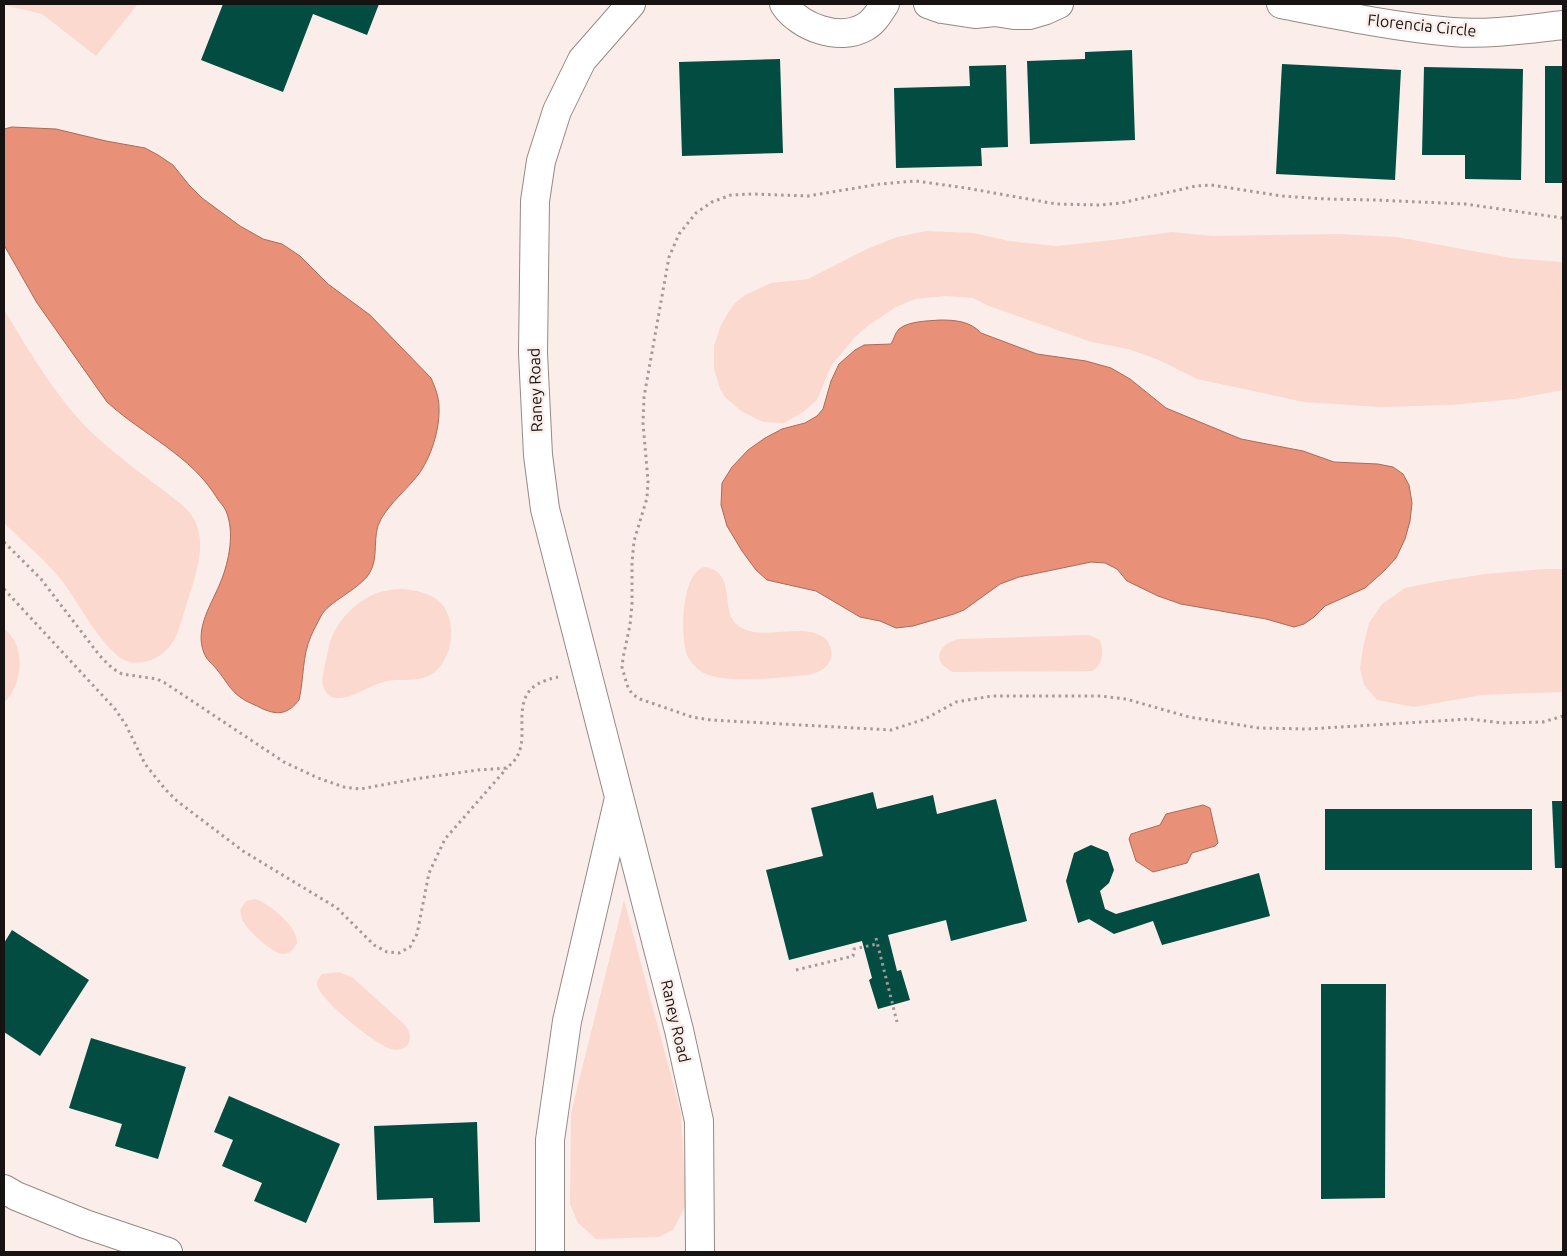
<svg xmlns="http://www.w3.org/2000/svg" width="1567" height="1256" viewBox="0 0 1567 1256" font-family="Ubuntu,sans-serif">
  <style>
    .green { fill: #fbd9cf }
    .water { fill: #e89178; stroke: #a96b59 }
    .building { fill: #024c42 }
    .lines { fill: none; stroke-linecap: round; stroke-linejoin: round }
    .minor-casing { stroke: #958986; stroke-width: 30 }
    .tertiary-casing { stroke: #958986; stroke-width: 30 }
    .path { stroke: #a49a97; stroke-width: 3; stroke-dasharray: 2.5 4; stroke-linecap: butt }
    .minor { stroke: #fff; stroke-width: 28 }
    .tertiary { stroke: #fff; stroke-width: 28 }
    .labels { text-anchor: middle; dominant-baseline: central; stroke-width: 5; stroke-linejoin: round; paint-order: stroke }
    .street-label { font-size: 16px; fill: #171312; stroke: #fbeeea }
  </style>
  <rect width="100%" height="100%" fill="#fbeeea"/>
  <path class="green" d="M4 4H138L96 56 42 14 4 5Z
    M926 231 974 233 1009 241 1056 246 1113 240 1172 232 1213 236 1339 234 1397 237 1511 258 1563 262V390L1515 399 1451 405 1380 407 1304 402 1197 379 1159 360 1128 349 1091 342 989 306 973 298 946 296 915 299 896 307 869 325 855 337 831 366 817 400 803 412 784 423 763 422 741 411 725 397 720 389 714 368V346L721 325 728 313 735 303 745 295 771 283 808 279 867 249 897 237Z
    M4 310C32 355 60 405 100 440 120 458 142 474 163 490 174 499 188 507 195 521 208 548 193 582 185 609 178 632 175 650 151 660 145 662 136 664 129 662 106 656 78 602 63 582 45 559 24 543 4 523Z
    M705 567C740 573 716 615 742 628 766 641 804 621 826 639 828 641 830 646 831 649 834 664 822 672 809 675 782 677 725 685 702 672 696 668 690 662 687 655 680 637 681 571 705 567Z
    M1544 569H1563V692L1482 695 1414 707 1377 700 1364 685 1360 669 1363 647 1369 623 1382 604 1405 588 1434 582 1485 574Z
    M402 589C415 590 432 593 441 603 457 621 453 654 437 670 423 684 404 678 387 681 371 683 332 715 323 686 321 679 324 671 325 664 327 657 328 649 330 642 337 620 358 599 380 592 387 590 395 589 402 589Z
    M4 628C9 633 15 640 17 647 23 666 18 689 4 703Z
    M1089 635 1099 639C1105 649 1103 665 1092 671L953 672C931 662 937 645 958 639Z
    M255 899C269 903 298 927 297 943 294 949 289 955 282 954 271 952 248 931 243 921 241 917 241 914 240 910L246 901Z
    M624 900 681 1113 686 1205 673 1230 659 1237 596 1239 578 1223 570 1204 571 1113Z
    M339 972 352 977 404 1024C410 1031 413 1039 406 1047 401 1049 397 1051 391 1049 376 1045 318 999 317 984 317 979 320 977 322 974Z"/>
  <path class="water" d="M12 127 56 129 106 141 145 148 158 155 173 165 189 185 202 198 240 226 263 239 282 244 300 256 328 284 370 315 431 378C435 387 439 397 439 407 440 429 431 458 418 475 406 490 391 502 381 519 371 536 380 557 369 574 358 590 328 602 321 616 318 622 313 631 311 636 302 656 304 679 299 700 289 713 279 716 263 709 256 705 246 702 240 697 230 690 225 679 218 671 213 664 207 661 204 653 194 628 212 604 221 581 229 561 235 532 226 511 224 506 220 503 217 498 191 455 143 435 107 402L37 303 4 245V129Z
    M940 320C955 320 970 321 981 333L1037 354 1086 361 1111 368 1130 379 1166 408 1241 439 1303 451 1334 462 1378 464 1393 467 1403 474 1409 485 1412 503 1410 521 1405 539 1396 558 1384 571 1365 588 1325 606 1314 617 1304 624 1294 627 1266 619 1181 604 1158 596 1127 581 1117 569 1105 563 1091 562 1019 577 1000 584 964 610 954 614 913 626 896 628 880 621 860 617 816 591 767 580 756 570 742 551 727 526 721 505 722 483 732 467 748 450 765 438 782 429 805 423 817 416 823 409 831 381 839 364 855 350 864 345 891 344C894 339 895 333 899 329 909 321 927 321 940 320Z
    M1203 805 1210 808 1218 843 1215 846 1192 853 1187 863 1153 872 1136 861 1129 839 1131 834 1160 825 1166 814Z"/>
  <path class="building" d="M223 4H379L367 35 313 14 283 92 201 60Z
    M1132 50 1135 140 1030 144 1027 61 1085 59V52Z
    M780 59 783 153 682 156 679 62Z
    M1282 64 1401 70 1395 180 1276 174Z
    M1006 65 1008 147 981 148 982 166 896 168 894 88 970 86 969 66Z
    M1545 66H1563V183H1545Z
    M1424 67 1523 69 1521 180 1465 179V155H1422Z
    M873 792 877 809 933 795 937 814 996 799 1027 921 951 941 946 920 888 935 897 971 901 970 910 1000 878 1009 869 980 872 978 862 941 789 960 766 870 823 856 811 808Z
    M1552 801H1563V868H1555Z
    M1325 809H1532V870H1325Z
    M1091 845 1108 852 1114 870 1109 883 1100 891 1105 909 1116 914 1259 873 1270 916 1162 945 1153 921 1114 934 1089 919 1078 923 1066 881 1074 853Z
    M12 930 89 980 40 1056 4 1032V943Z
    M1321 984H1386L1385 1198 1321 1199Z
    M91 1038 186 1067 158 1159 115 1146 122 1124 69 1108Z
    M229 1096 340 1144 306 1223 254 1201 262 1183 222 1166 233 1140 214 1132Z
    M477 1122 480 1222 434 1223 433 1198 377 1200 374 1126Z"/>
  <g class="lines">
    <g class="minor-casing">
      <path id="minor" d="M631 4 582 60 557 111 541 161 535 201 533 353 538 455 545 509 679 1030 699 1121 700 1252
        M784 4C799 27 839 42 865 27 874 22 879 13 885 4
        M928 4 942 9 975 14 995 12 1014 15H1029L1046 10 1059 4
        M1281 4C1337 15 1395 27 1452 32 1489 35 1527 29 1563 25
        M550 1252V1140L567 1021 619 798"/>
    </g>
    <g class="tertiary-casing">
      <path id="tertiary" d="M4 1189 16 1196 85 1224 168 1252"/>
    </g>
    <path class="path" d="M1563 218 1465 204 1375 200 1326 199 1282 196 1211 185 1196 186 1121 203 1099 205 1056 204 966 188 916 181 880 184 808 196 752 194 731 195 712 202 696 213 679 234 669 257 644 397 643 423 648 481 647 498 634 541 632 563V604L630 625 623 658 622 667 627 685 632 694 640 699 692 717 711 720 891 730 925 719 956 702 992 696H1101L1126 699 1189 717 1259 728 1308 729 1470 719 1502 723 1543 722 1563 716
      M4 542 41 579 100 656 112 668 122 674 157 679 165 683 284 762 318 778 344 787 360 789 415 779 478 770 507 768C512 763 517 759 519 752 522 746 522 736 522 729 521 698 525 684 558 677
      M4 589 115 709 126 725 145 764 165 789 177 801 243 851 337 908 374 945 387 952 399 953 410 947 417 934 429 873 445 839 507 768
      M876 938 897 1022
      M796 970 853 956 854 949 877 944"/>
    <use href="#minor" class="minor"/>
    <use href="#tertiary" class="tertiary"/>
  </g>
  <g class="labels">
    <g class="street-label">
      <text transform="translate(1422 25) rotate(6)">Florencia Circle</text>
      <text transform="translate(535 390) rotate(-92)">Raney Road</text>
      <text transform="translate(676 1021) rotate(77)">Raney Road</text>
    </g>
  </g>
  <rect width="1567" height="1256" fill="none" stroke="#171312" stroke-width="10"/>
</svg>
